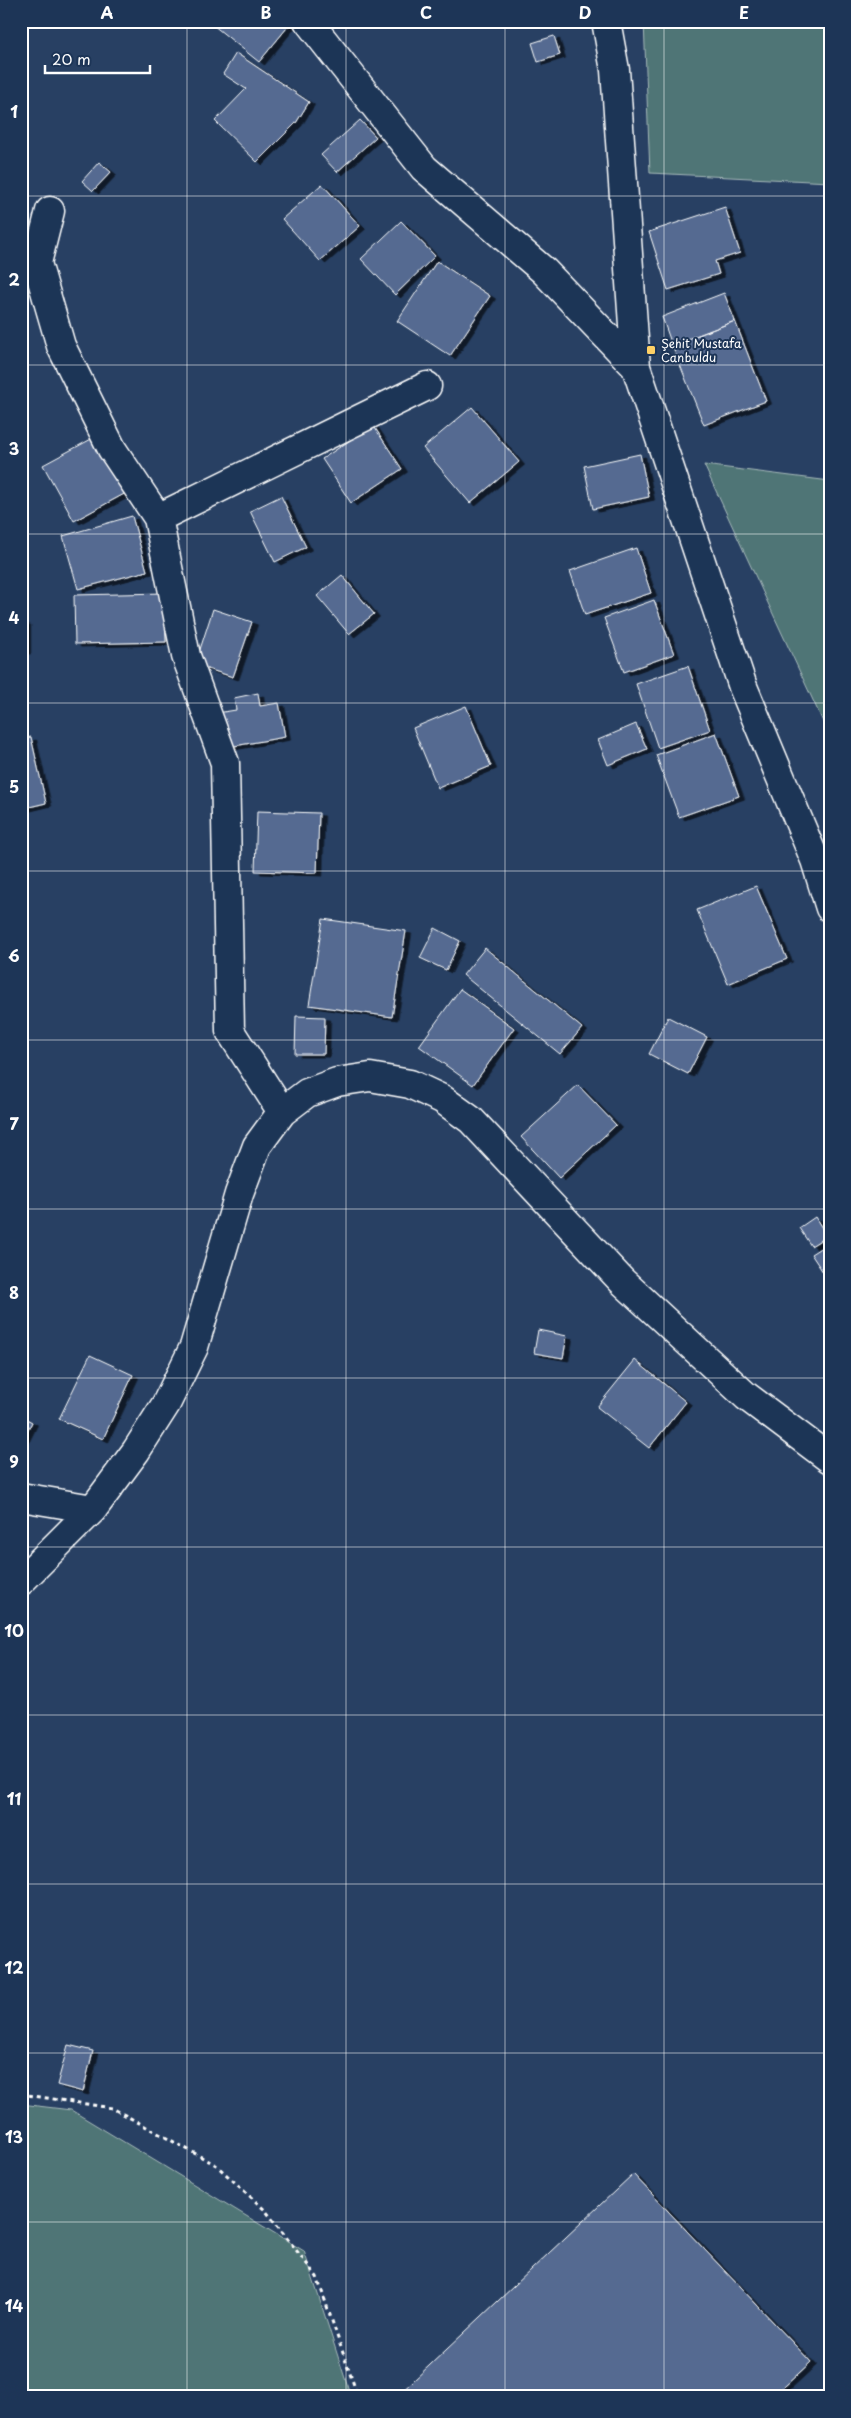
<svg xmlns="http://www.w3.org/2000/svg" width="851" height="2418" viewBox="0 0 851 2418" font-family="'Playpen Sans',sans-serif">
  <style>
    .green { fill: #4f7476; stroke: #a7baba }
    .building { fill: #546b91; stroke: #fff; filter: url(#shadow) }
    .lines { fill: none; stroke-linecap: round; stroke-linejoin: round }
    .minor-casing { stroke: #fff; stroke-width: 31 }
    .path { stroke: #fff; stroke-width: 3; stroke-dasharray: 4 4; stroke-linecap: butt }
    .minor { stroke: #1d3557; stroke-width: 28 }
    .grid { fill: none; stroke: #fff; stroke-width: 1; stroke-opacity: 0.55 }
    .poi-dot { fill: #ffd166; stroke: #1d3557; stroke-width: 2 }
    .labels { text-anchor: middle; dominant-baseline: central; stroke-width: 4; stroke-linejoin: round; paint-order: stroke }
    .poi-label { font-size: 12px; fill: #fff; stroke: #1d3557; text-anchor: start }
    .neatline { fill: none; stroke: #fff; stroke-width: 2 }
    .grid-label { font-size: 16px; text-anchor: middle; font-weight: bold; fill: #fff }
  </style>
  <defs>
    <filter id="shadow"><feDropShadow dx="5.5" dy="3" stdDeviation="0" flood-color="#0009"/></filter>
  </defs>
  <rect width="100%" height="100%" fill="#284063"/>
  <filter id="ink" filterUnits="userSpaceOnUse"><feTurbulence type="fractalNoise" baseFrequency=".02" numOctaves="2"/><feDisplacementMap in="SourceGraphic" scale="10" xChannelSelector="R" yChannelSelector="G"/><feConvolveMatrix kernelMatrix="1 2 1 2 8 2 1 2 1" color-interpolation-filters="sRGB"/></filter>
  <g filter="url(#ink)">
    <path class="green" d="M644 21H830V182L650 173Z
      M704 465 830 481V737Z
      M21 2104 71 2110 304 2251 351 2397H21Z"/>
    <path class="building" d="M208 21H288L291 23 259 62Z
      M554 36 560 55 538 62 532 43Z
      M236 53 309 102 296 123 257 162 215 121 246 89 223 74Z
      M360 120 376 137 337 172 321 155Z
      M99 162 111 172 93 191 82 181Z
      M322 184 360 226 320 261 282 219Z
      M725 207 740 253 715 261 719 274 668 290 649 232Z
      M401 221 435 256 395 295 361 259Z
      M437 261 490 296 450 356 397 321Z
      M724 293 735 321 672 345 662 317Z
      M735 321 766 401 704 425 672 345Z
      M472 407 519 462 470 503 423 448Z
      M373 425 402 469 351 503 322 459Z
      M95 437 126 493 74 521 43 465Z
      M640 454 649 497 593 509 584 466Z
      M281 496 306 547 275 562 250 511Z
      M132 516 147 571 78 589 63 536Z
      M636 548 651 593 585 615 570 571Z
      M342 575 374 614 349 634 317 596Z
      M165 593 166 642 75 644 74 595Z
      M654 600 674 654 624 672 604 618Z
      M213 609 252 622 233 677 195 665Z
      M21 622H25V651H21Z
      M688 666 710 730 658 748 636 684Z
      M258 693 260 706 279 703 285 737 223 748 217 713 236 710 234 698Z
      M466 706 491 766 438 788 413 728Z
      M636 724 647 749 608 765 598 740Z
      M716 733 739 796 679 817 656 755Z
      M31 737 46 803 21 809V739Z
      M257 811 319 813 317 873 255 871Z
      M756 886 787 959 728 984 697 910Z
      M323 919 406 931 392 1017 309 1005Z
      M435 928 460 941 446 970 420 958Z
      M485 948 582 1028 560 1054 463 975Z
      M460 989 514 1028 473 1085 419 1046Z
      M296 1016 325 1017 324 1054H295Z
      M668 1017 707 1037 688 1074 649 1054Z
      M578 1085 616 1125 559 1178 521 1137Z
      M815 1217 827 1236 811 1246 799 1228Z
      M830 1242V1271L825 1275 811 1254Z
      M538 1330 567 1336 563 1358 534 1353Z
      M90 1355 133 1375 103 1439 59 1419Z
      M635 1360 686 1402 649 1448 597 1407Z
      M21 1416 32 1422 21 1444Z
      M68 2045 93 2051 83 2092 57 2085Z
      M633 2174 811 2362 773 2397H396Z"/>
    <g class="lines">
      <g class="minor-casing">
        <path id="minor" d="M308 21 424 168 544 271 636 367
          M606 21 615 70 636 367 743 687 815 860 830 908
          M50 211 37 263 61 346 112 449 158 518 186 656 225 763 230 1031 282 1112
          M158 518 427 386
          M21 1497 93 1509
          M21 1581 93 1509 136 1451 166 1404 194 1347 239 1194 257 1146 282 1112 307 1093 337 1082 370 1077 410 1084 442 1099 471 1120 622 1281 746 1396 830 1459"/>
      </g>
      <path class="path" d="M21 2094 112 2108 216 2165 266 2211 317 2277 358 2397"/>
      <use href="#minor" class="minor"/>
    </g>
  </g>
  <path class="grid" d="M187 21V2397M346 21V2397M505 21V2397M664 21V2397M21 196H830M21 365H830M21 534H830M21 703H830M21 871H830M21 1040H830M21 1209H830M21 1378H830M21 1547H830M21 1715H830M21 1884H830M21 2053H830M21 2222H830"/>
  <rect class="poi-dot" x="646" y="345" width="10" height="10" rx="2.5"/>
  <g class="labels">
    <g class="poi-label">
      <text x="661" y="343">Şehit Mustafa<tspan x="661" dy="14">Canbuldu</tspan></text>
    </g>
  </g>
  <rect width="851" height="2418" fill="none" stroke="#1d3557" stroke-width="55"/>
  <path d="M45 65v8h105v-8" fill="none" stroke="#ffffff" stroke-width="2.5"/>
  <text x="52" y="65" font-size="15" fill="#ffffff" stroke="#1d3557" stroke-width="4" paint-order="stroke">20 m</text>
  <rect x="28" y="28" width="796" height="2362" class="neatline"/>
  <g class="grid-label">
    <text x="107" y="19">A</text>
    <text x="266" y="19">B</text>
    <text x="426" y="19">C</text>
    <text x="585" y="19">D</text>
    <text x="744" y="19">E</text>
    <text x="14" y="118">1</text>
    <text x="14" y="286">2</text>
    <text x="14" y="455">3</text>
    <text x="14" y="624">4</text>
    <text x="14" y="793">5</text>
    <text x="14" y="962">6</text>
    <text x="14" y="1130">7</text>
    <text x="14" y="1299">8</text>
    <text x="14" y="1468">9</text>
    <text x="14" y="1637">10</text>
    <text x="14" y="1805">11</text>
    <text x="14" y="1974">12</text>
    <text x="14" y="2143">13</text>
    <text x="14" y="2312">14</text>
  </g>
</svg>
